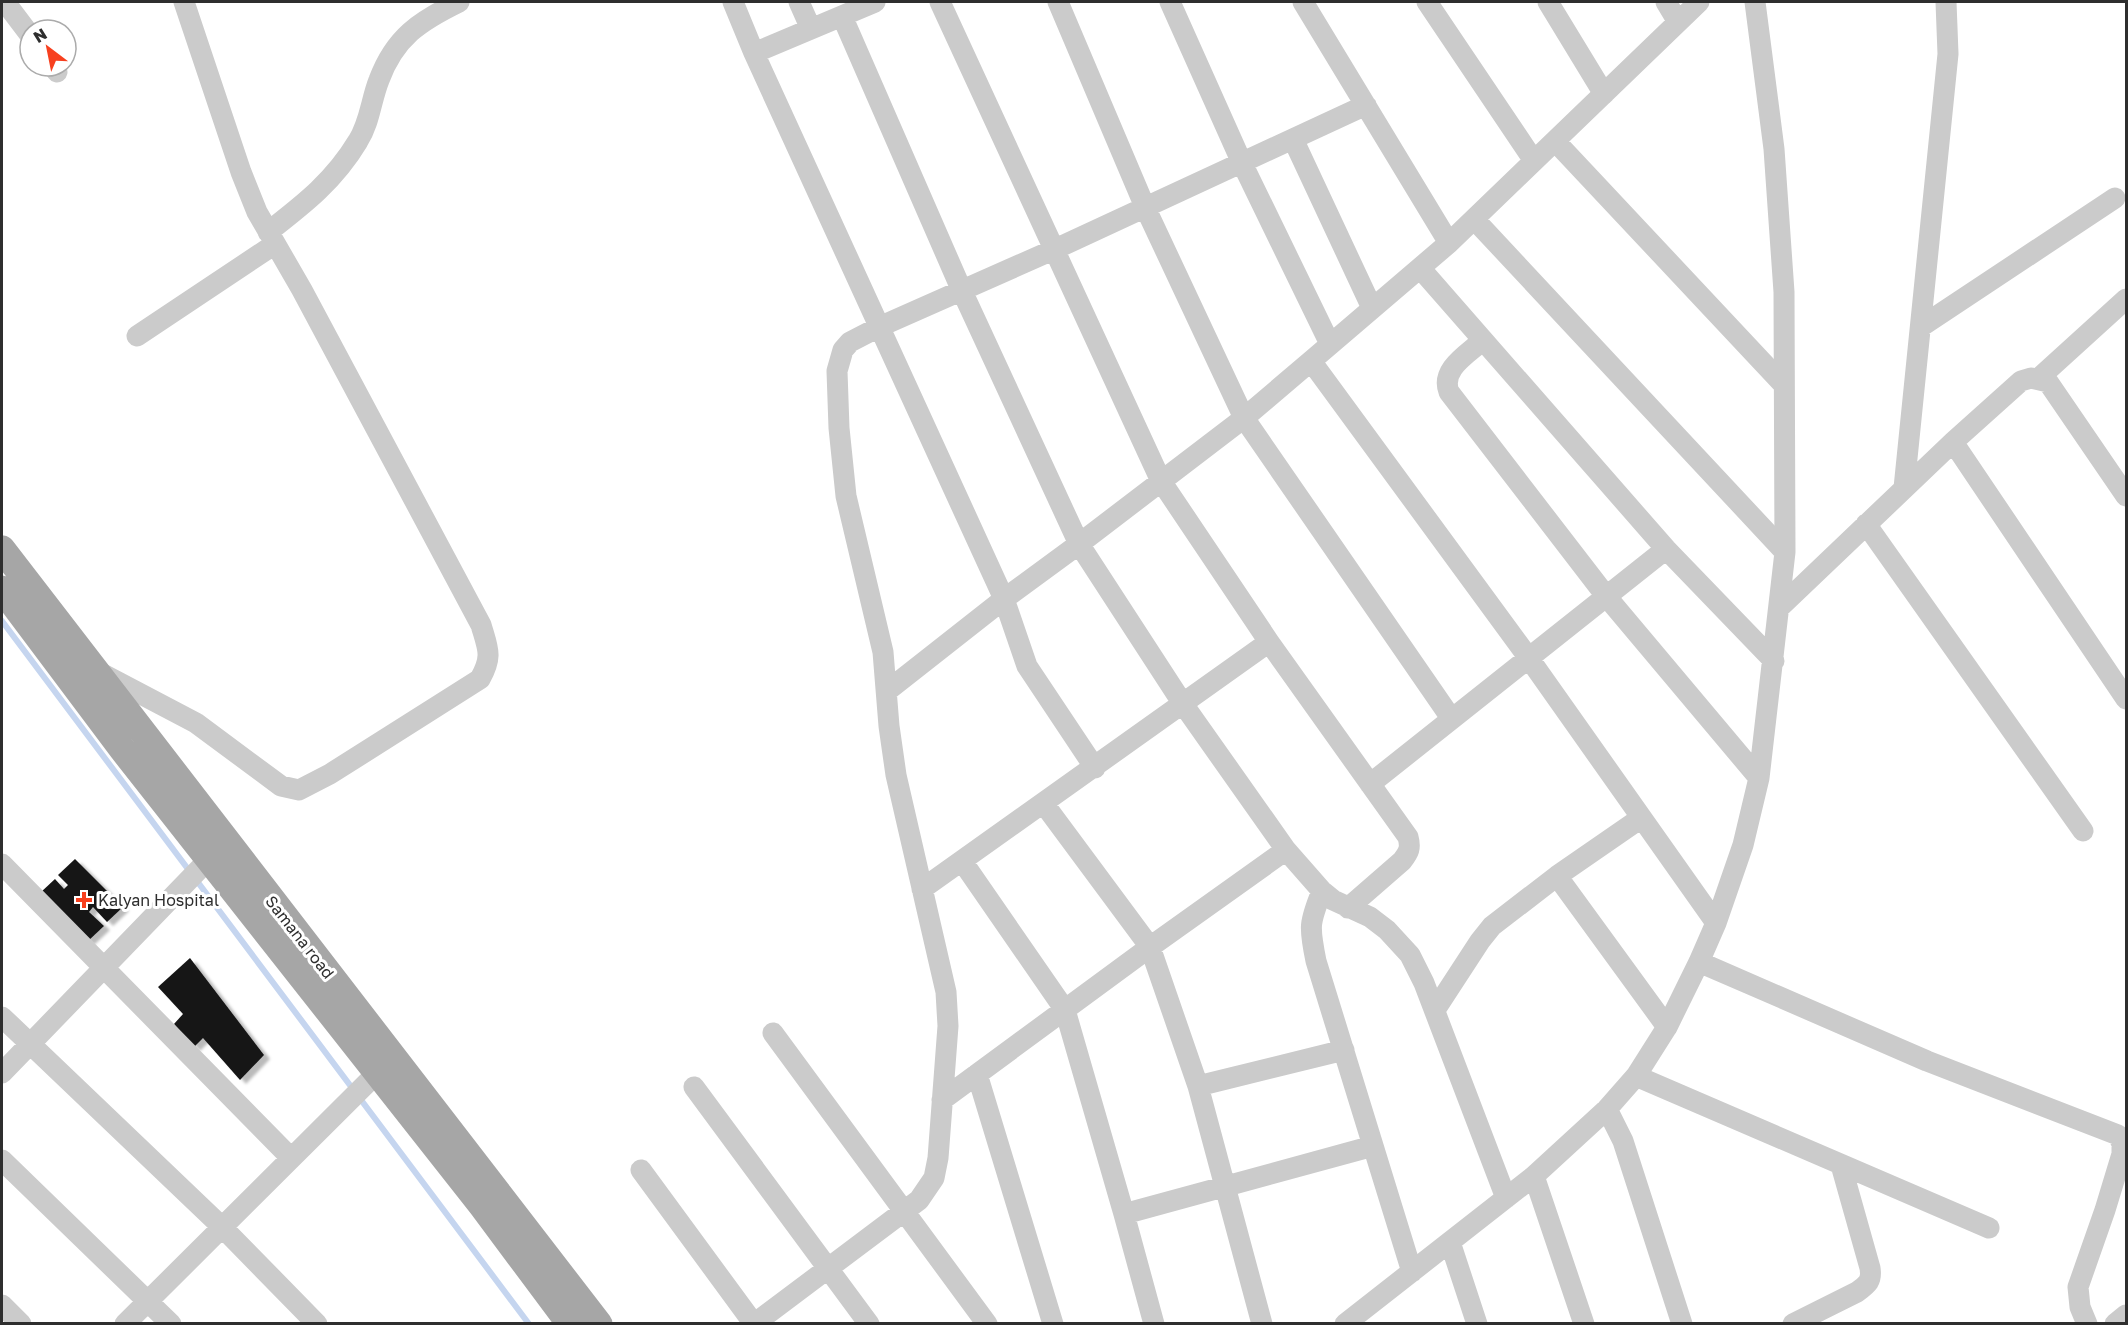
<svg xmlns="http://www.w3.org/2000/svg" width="2128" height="1325" viewBox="0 0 2128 1325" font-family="'Golos Text',sans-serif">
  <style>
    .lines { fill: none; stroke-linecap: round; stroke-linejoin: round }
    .stream { stroke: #c5d5ef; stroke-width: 6 }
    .building { fill: #151515; filter: url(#shadow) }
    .minor { stroke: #cbcbcb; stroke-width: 21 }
    .major { stroke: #a6a6a6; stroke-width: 27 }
    .poi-dot { fill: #f7401f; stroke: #fff; stroke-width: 2 }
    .labels { text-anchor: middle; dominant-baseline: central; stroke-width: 6; stroke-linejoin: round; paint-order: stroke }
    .poi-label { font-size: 16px; fill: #2e2e2e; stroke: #fff; text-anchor: start }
    .street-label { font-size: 16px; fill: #2e2e2e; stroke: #fff }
  </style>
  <defs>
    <filter id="shadow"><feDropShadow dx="6" dy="4" stdDeviation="1.5" flood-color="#0004"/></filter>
  </defs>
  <rect width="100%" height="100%" fill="#fff"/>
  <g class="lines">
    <path class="stream" d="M2 621 529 1324"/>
  </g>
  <path class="building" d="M75 859 123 907 107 922 93 907 89 912 104 926 88 941 40 893 55 879 64 889 68 885 58 875Z
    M190 958 264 1055 240 1080 203 1038 194 1047 174 1024 183 1014 158 987Z"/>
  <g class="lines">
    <path class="minor" d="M5 2 30 35
      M733 2 754 53 1004 599 1027 666 1095 768
      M799 2 811 29
      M940 2 1161 481 1269 642 1408 837C1411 848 1409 852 1402 861L1348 908
      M1058 2 1145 207 1244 418 1451 718
      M1170 2 1242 163 1330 344
      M1303 2 1449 243
      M1427 2 1534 161
      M1548 2 1604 94
      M1666 2 1678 22
      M842 16 962 291 1079 544 1183 704 1286 850 1322 891 1333 900 1370 917 1387 930 1410 955 1424 983 1506 1198
      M754 53 875 2
      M53 66 57 72
      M1293 139 1372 308
      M1555 141 1784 385
      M1474 219 1785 552
      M268 232C304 204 334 181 358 141 370 122 371 100 379 80 395 37 420 21 459 2
      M1420 268 1666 549 1774 661
      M1922 326 2115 198
      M137 336 275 244
      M1483 340C1468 354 1440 369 1449 392L1606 596 1759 778
      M1311 361 1528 657 1716 923
      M2039 378 2126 299
      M1953 442 2126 699
      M1904 488 1948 54 1946 2
      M1866 524 2083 831
      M1779 608 1953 442 2021 381 2031 378 2048 382 2126 496
      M99 672 196 723 281 786 299 790 330 774 480 679C493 656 488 649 481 625L302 290 257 212 241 172 184 2
      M887 691 1004 599 1079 544 1244 418 1311 361 1449 243 1699 2
      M1370 784 1666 549
      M1044 804 1150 947 1198 1086 1262 1324
      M962 861 1065 1010 1124 1214 1154 1324
      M2 864 291 1158
      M1557 876 1667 1027
      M922 889 1269 642
      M1322 891C1309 923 1309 927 1316 961L1412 1272
      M1699 962 1927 1061 2118 1135 2122 1144V1154L2105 1210 2078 1287 2080 1307 2087 1324
      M1435 1010 1480 941 1492 926 1557 876 1641 818
      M2 1017 222 1227 317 1324
      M773 1033 987 1324
      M2 1073 209 859 220 851
      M977 1074 1053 1324
      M1636 1076 1989 1228
      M1198 1086 1344 1050
      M694 1087 869 1324
      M942 1100 1150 947 1286 850
      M1607 1109 1623 1141 1682 1324
      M2 1160 171 1324
      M641 1170 754 1324
      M1534 1176 1584 1324
      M1124 1214 1373 1146
      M1450 1242 1477 1324
      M2 1305 21 1324
      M125 1324 376 1074
      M754 1324 919 1200 934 1178 938 1158 948 1026 946 992 896 775 889 726 883 652 846 496 839 428 837 371 843 350 850 342 879 327 1053 250 1366 105
      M1345 1324 1534 1176 1607 1109 1636 1076 1667 1027 1699 962 1716 923 1743 845 1759 778 1785 552 1784 292 1774 149 1755 2
      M1793 1324 1857 1292C1868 1284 1872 1281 1870 1268L1841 1165
      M2115 1324 2126 1315"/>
    <path class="major" d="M2 549 599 1324
      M2 589 122 749 482 1206 570 1324"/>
  </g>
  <path class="poi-dot" d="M81 891h6v6h6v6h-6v6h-6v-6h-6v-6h6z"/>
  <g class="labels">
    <g class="poi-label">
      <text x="98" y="900">Kalyan Hospital</text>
    </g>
    <g class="street-label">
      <text transform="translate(300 937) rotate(52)">Samana road</text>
    </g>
  </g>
  <rect width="2128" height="1325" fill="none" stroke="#2e2e2e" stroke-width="6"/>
  <g transform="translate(48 48) rotate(328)"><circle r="28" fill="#ffffff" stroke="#ababab" stroke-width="1.5"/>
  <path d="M0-4.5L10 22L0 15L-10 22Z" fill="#f7401f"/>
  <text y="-9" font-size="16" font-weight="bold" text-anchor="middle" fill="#2e2e2e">N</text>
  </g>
</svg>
